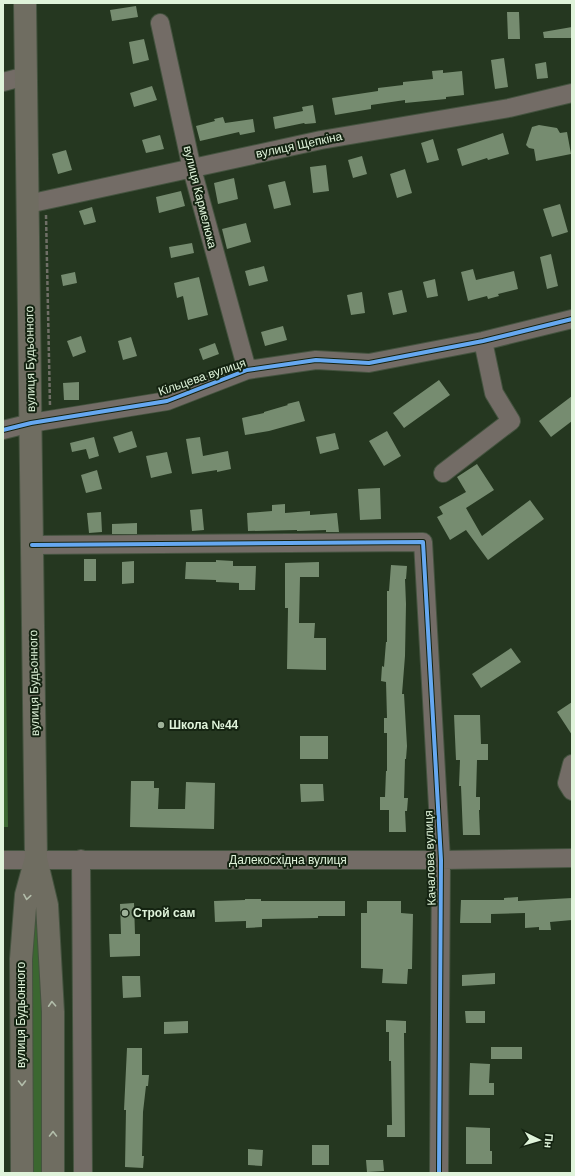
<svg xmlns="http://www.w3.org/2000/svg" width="575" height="1176" viewBox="0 0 575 1176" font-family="Arial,sans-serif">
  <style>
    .green { fill: #3b6730 }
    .building { fill: #768c70 }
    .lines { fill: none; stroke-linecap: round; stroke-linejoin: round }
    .minor-casing { stroke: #44533f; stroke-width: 20 }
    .major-casing { stroke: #44533f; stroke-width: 24 }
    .path { stroke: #6f6f66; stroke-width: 2.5; stroke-dasharray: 4 2; stroke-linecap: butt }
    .minor { stroke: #736c66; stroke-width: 18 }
    .major { stroke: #6f6d61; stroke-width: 22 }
    .cycleway-casing { stroke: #142311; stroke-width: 6 }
    .cycleway { stroke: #66a8f1; stroke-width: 4 }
    .oneway { stroke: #b2bdaa }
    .poi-dot { fill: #9eb199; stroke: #142311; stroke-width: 1.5 }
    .labels { text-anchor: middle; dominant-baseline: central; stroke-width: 4; stroke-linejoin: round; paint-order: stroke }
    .street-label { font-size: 12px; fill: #dff3da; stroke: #142311 }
    .poi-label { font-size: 12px; font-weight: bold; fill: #dff3da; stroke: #142311; text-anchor: start }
  </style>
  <rect width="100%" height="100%" fill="#253720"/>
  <path class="green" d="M3 457 8 827H3Z
    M33 894H37L41 992 43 1173H30V992Z"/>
  <path class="building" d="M136 6 138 17 112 21 110 10Z
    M507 12H519L520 39H508Z
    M572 27V38H544L543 32Z
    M144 39 149 60 133 64 129 42Z
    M504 58 508 87 495 89 491 60Z
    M546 62 548 78 537 79 535 64Z
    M443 70V73L462 71 464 95 446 97V99L405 103V100L371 105V109L335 115 332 98 378 91V88L403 85V82L433 79 432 71Z
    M152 86 157 100 134 107 130 93Z
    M313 105 316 123 305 124 304 123 275 129 273 117 303 111 302 107Z
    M223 117 225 123 253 119 255 132 240 135 239 132 200 141 196 126 215 121 214 119Z
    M539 125 557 128 560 133 567 132 571 154 536 161 534 149 529 148 526 145 532 127Z
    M503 133 509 154 488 160 487 158 462 166 457 149Z
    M160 135 164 149 146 153 142 140Z
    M433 139 439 160 427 163 421 143Z
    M66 150 72 170 58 174 52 154Z
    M362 156 367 174 353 178 348 160Z
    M326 165 329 191 313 193 310 167Z
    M405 169 412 193 397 198 390 174Z
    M234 178 238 199 218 204 214 183Z
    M285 181 291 205 274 209 268 185Z
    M181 191 185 206 159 213 156 197Z
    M560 204 568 232 552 237 543 209Z
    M92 207 96 222 84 225 79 211Z
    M246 223 251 242 227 249 222 229Z
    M192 243 194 253 171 258 169 247Z
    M551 254 558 286 547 289 540 257Z
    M264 266 268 281 249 286 245 271Z
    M473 269 476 280 514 271 518 289 498 294 499 296 488 299 487 296 468 301 461 272Z
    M75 272 77 283 63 286 61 275Z
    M199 277 208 315 188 320 183 296 177 298 174 283Z
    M435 279 438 296 427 298 423 282Z
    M402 290 407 312 393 315 388 293Z
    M362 292 365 313 351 315 347 295Z
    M283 326 287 340 265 346 261 332Z
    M81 336 86 352 73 357 67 341Z
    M131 337 137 356 123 360 118 341Z
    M215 343 219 354 203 360 199 349Z
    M439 380 450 395 404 428 393 413Z
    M79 382V400H64L63 383Z
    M572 396V421L551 437 539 421Z
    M299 401 305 421 269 431 245 435 242 418 264 413V412L288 405 287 404Z
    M132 431 137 447 119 453 113 437Z
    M387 431 401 456 384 466 369 441Z
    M335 433 339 449 320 454 316 437Z
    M94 437 99 456 89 459 86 449 72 452 70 443Z
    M200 437 203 456 228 451 231 469 217 472V470L192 474 186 439Z
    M167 452 172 473 151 478 146 456Z
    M477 464 494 490 466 508 482 536 530 500 544 519 488 560 466 530 450 540 437 517 443 514 439 507 466 492 457 477Z
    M97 470 102 489 86 493 81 475Z
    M380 488 381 519 360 520 358 489Z
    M285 504V513L310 511V515L337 513 339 532H326V530L297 531V530L248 531 247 513 272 511V505Z
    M202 509 204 530 192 531 190 510Z
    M101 512 102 532 89 533 87 513Z
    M137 523V534H112V524Z
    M84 559H96V581H84Z
    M216 560 233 561V566H256L255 590H239V583L216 582V580L185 579 186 562H216Z
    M134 561V583L122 584V562Z
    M319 562V577H300L299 623H315L314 638H326V670L287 669 288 608H285V563Z
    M391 565 407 566 406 579H405L406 604 405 656 402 694H404L407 746 406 759H405L404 798H408L407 811H405L406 832H389V810H380V797H385L386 771H387V733H384V718H387L386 682 381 681 382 666 384 667 386 642H387V591H389Z
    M511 648 521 662 481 688 472 674Z
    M572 702V735L557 712Z
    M454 715H480L481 744H488V760H477L476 797H480V810H479L480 835H463L461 786H459L460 760H456Z
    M300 736H328V759H300Z
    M131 781H154V788H159L158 809H185L186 782 215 783 214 829 130 827Z
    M300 784H323L324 801 301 802Z
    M518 897V901L572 898V920L550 922 551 930H539V927L525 928V913L491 914V923H460L461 900H504V898Z
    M245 899H261V901H345V916H318V918L262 919V927L246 928V921L215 922 214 901 245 900Z
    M367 901H401V913L413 914 412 969H408L407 984 382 983 383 969 361 968V913H367Z
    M134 903 135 934H140V956L110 957 109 934H121L120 904Z
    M495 973V984L462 986V975Z
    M122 976H140L141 997 123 998Z
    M465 1011H485V1023H466Z
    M386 1020 406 1021V1033H404L405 1137H387V1125H392L391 1061H389V1032H386Z
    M188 1021V1033L164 1034V1022Z
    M491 1047H522V1059H491Z
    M127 1048H142V1075H149L148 1086H146L143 1112 142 1156H144L143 1168 125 1167 126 1110H124Z
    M470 1063 490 1064 489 1083H494V1095H469Z
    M466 1127 490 1128V1151H492V1164H466Z
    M312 1145H329V1165H312Z
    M248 1149 263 1150 262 1166 248 1165Z
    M366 1160H383L384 1171 367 1172Z"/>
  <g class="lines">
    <g class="minor-casing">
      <path id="minor" d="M160 23 192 169 247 370
        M3 82 26 76
        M28 204 321 140 509 108 572 93
        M3 430 31 423 167 401 247 370 316 360 369 363 483 341 572 319
        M443 473 511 421 494 393 483 341
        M32 545 423 542 441 860 439 1173
        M572 764 567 783 572 791
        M81 859 83 1173
        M3 860H441L572 858"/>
    </g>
    <g class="major-casing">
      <path id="major" d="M25 3 36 859 47 905 53 1012V1173
        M22 1173 21 959 26 895 35 862"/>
    </g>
    <path class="path" d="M46 215 50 406"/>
    <use href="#minor" class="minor"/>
    <use href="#major" class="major"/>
    <g class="cycleway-casing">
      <path id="cycleway" d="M3 430 31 423 167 401 247 370 316 360 369 363 483 341 572 319
        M32 545 423 542 441 860 439 1173"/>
    </g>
    <use href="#cycleway" class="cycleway"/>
  </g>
  <defs><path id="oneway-chevron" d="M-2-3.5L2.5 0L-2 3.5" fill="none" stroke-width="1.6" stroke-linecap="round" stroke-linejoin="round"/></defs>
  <g class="oneway">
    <use href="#oneway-chevron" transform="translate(27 897) rotate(99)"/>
    <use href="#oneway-chevron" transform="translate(52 1004) rotate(-93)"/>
    <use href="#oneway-chevron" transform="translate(22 1083) rotate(90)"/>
    <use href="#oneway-chevron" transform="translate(53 1134) rotate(-90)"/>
  </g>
  <g class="poi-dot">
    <circle cx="161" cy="725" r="4"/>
    <circle cx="125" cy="913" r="4"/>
  </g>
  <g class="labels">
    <g class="street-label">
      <text transform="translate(299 145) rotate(-12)">вулиця Щепкіна</text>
      <text transform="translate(200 197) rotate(76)">вулиця Кармелюка</text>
      <text transform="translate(30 359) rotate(-91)">вулиця Будьонного</text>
      <text transform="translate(202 377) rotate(-19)">Кільцева вулиця</text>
      <text transform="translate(34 683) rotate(-91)">вулиця Будьонного</text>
      <text transform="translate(430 858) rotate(-92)">Качалова вулиця</text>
      <text x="288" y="860">Далекосхідна вулиця</text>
      <text transform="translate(21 1015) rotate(-90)">вулиця Будьонного</text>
    </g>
    <g class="poi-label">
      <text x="169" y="725">Школа №44</text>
      <text x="133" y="913">Строй сам</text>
    </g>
  </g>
  <rect width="575" height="1176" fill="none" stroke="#dff3da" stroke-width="8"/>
  <g transform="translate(539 1140) rotate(95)" stroke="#142311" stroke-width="3" paint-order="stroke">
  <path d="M0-3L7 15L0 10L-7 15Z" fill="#dff3da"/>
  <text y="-6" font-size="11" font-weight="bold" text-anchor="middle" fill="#dff3da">Пн</text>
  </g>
</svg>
